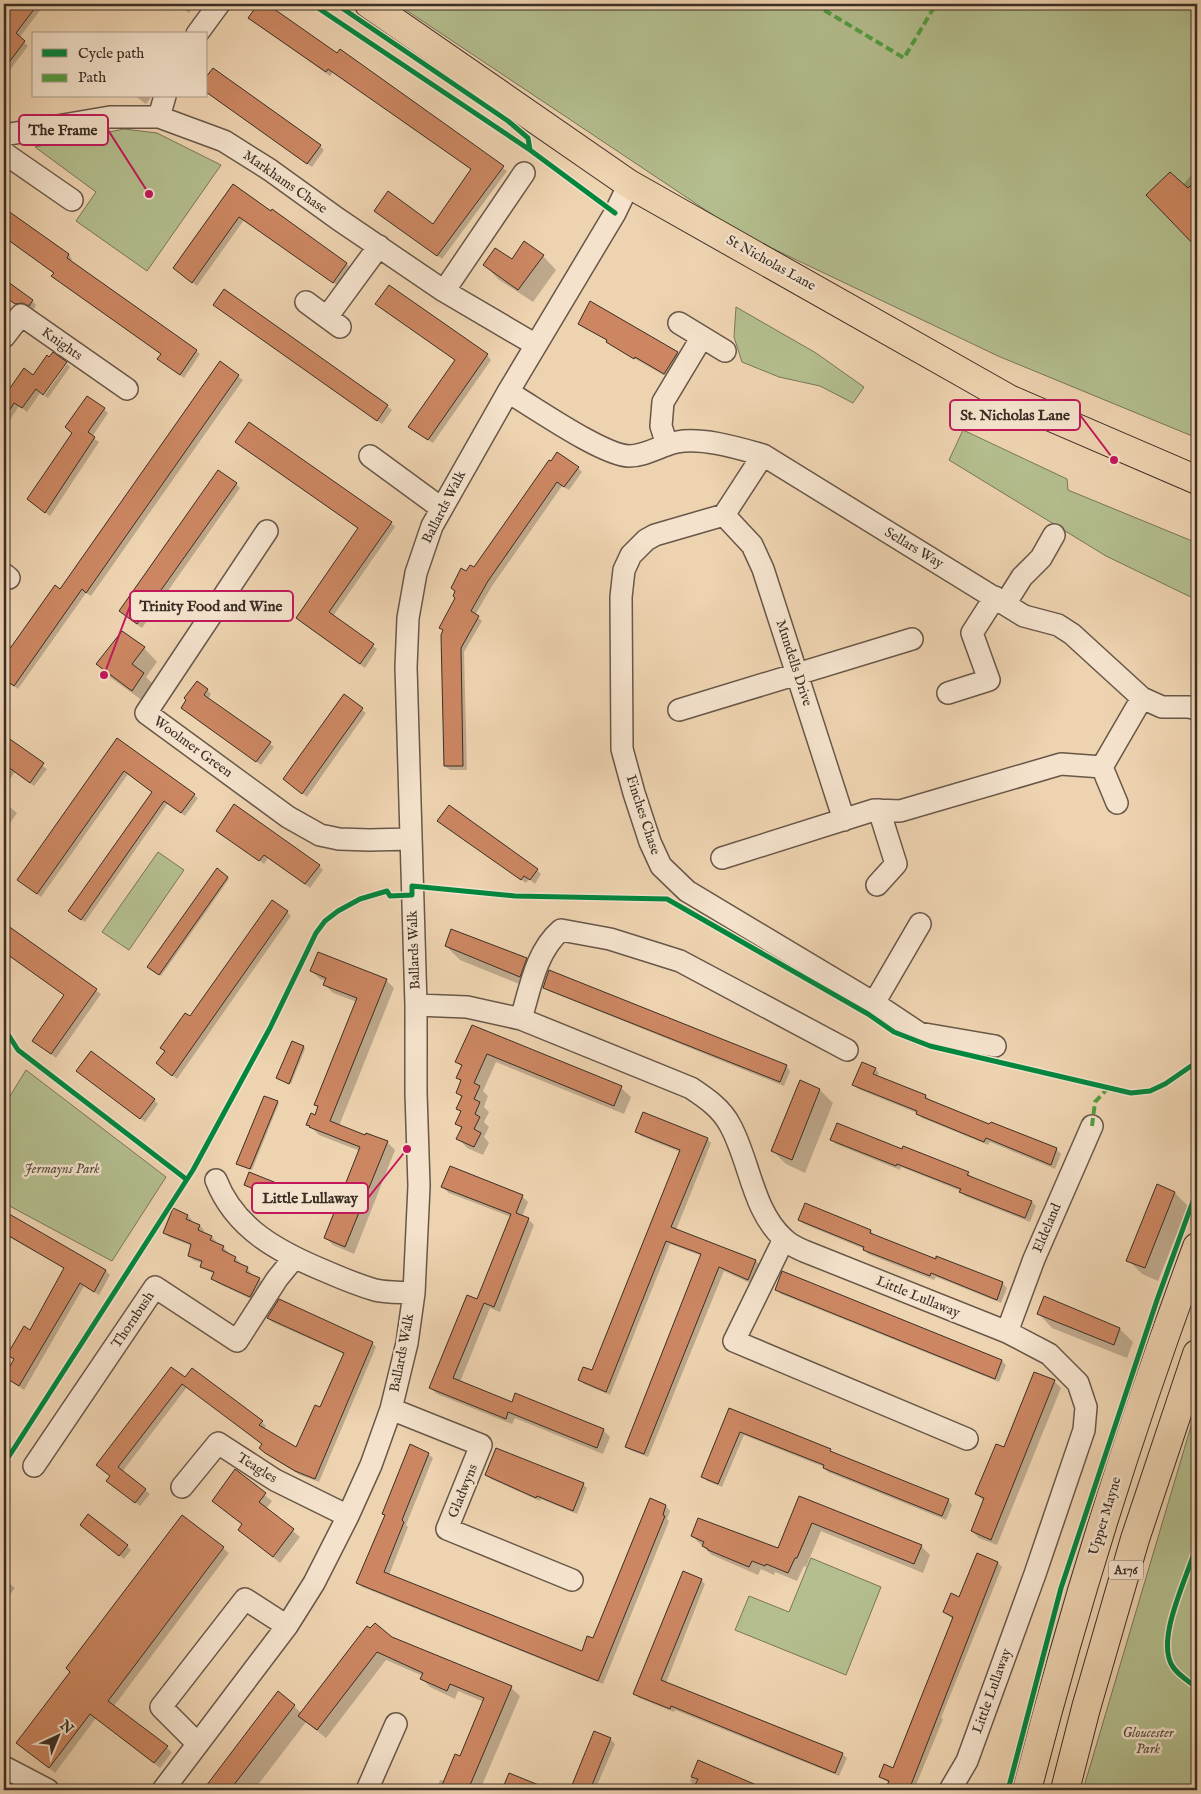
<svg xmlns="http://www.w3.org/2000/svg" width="1201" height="1794" viewBox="0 0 1201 1794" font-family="'IM FELL English',serif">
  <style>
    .green { fill: #b4be8e; stroke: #78765a }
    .shadow { fill: #0003 }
    .building { fill: #cc8762; stroke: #3b2e25 }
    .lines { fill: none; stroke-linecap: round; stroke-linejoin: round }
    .minor-casing { stroke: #685748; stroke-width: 24 }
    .major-casing { stroke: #3b2e25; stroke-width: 30 }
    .minor { stroke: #f4e2cc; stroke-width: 21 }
    .major { stroke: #eed3b0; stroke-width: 28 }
    .quiet { stroke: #529d40; stroke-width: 4; stroke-dasharray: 8 4; stroke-linecap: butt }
    .cycleway-casing { stroke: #f4e2cc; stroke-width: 8 }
    .cycleway { stroke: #00873e; stroke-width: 5 }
    .labels { text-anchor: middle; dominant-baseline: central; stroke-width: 5; stroke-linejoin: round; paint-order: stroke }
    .shield { fill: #f4e2cc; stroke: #726457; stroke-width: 1 }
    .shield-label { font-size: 12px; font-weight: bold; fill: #3b2e25 }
    .street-label { font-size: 14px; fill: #3b2e25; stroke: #f4e2cc }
    .park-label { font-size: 14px; font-style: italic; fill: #534b3a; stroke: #f4e2cc }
    .leader { fill: none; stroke: #c2185b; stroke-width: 2 }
    .callout-dot { fill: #c2185b; stroke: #f4e2cc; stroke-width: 2 }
    .callout { fill: #f4e2cc; stroke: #c2185b; stroke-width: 2 }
    .callout-label { font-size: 15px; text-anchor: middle; font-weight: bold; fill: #3b2e25 }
  </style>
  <rect width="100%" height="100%" fill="#eed3b0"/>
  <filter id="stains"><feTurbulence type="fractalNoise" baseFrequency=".004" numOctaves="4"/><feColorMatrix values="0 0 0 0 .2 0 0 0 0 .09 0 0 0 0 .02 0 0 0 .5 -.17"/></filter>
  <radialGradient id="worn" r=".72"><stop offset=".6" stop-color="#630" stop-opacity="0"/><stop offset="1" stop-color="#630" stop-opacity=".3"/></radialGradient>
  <path class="green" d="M397 4H1197V438L998 356 740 233Z
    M124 129 157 133 221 165 147 271 76 221 96 192 35 147Z
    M736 307 816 353 864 387 853 403 820 386 779 377 742 362 734 337Z
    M963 430 1067 479 1068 490 1197 543V600L1106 556 949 460Z
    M158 852 184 870 129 950 102 932Z
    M26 1070 166 1177 112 1261 4 1203V1106Z
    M1197 1406V1790H1083Z
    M811 1558 881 1587 846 1675 735 1630 749 1596 789 1612Z"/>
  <path class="shadow" d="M13 4H45L19 38 28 46 4 78V17Z
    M176 4H195L189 13Z
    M260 4H265L507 171 442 259 380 215 433 225 472 170 333 72 330 76 254 22 250 18Z
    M206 92 320 146 324 150 312 167Z
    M135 96H152L146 104Z
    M1197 168V246L1148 195 1183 185Z
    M233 185 271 212 272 211 347 264 351 268 338 286 244 220 197 286 178 272Z
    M4 209 69 255 72 259 70 262 196 351 200 354 184 378 163 363 162 354 55 273 7 239 4 243Z
    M543 256 556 270 533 302 498 279 485 265Z
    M4 281 32 301 36 305 34 309 26 306 20 308 4 296Z
    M214 305 387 406 392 410 382 424Z
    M580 323 677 353 681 357 669 378 612 346 608 341 584 328Z
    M487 355 491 360 433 443 414 431Z
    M220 363 243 380 91 596 86 593 18 689 4 679V659L55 587 61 590Z
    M67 364 70 367 48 398 44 396Z
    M24 370 40 393 27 412 19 406 4 429V399Z
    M104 409 108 413 92 437 99 442 50 516 28 499Z
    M241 446 391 523 395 527 333 616 377 649 365 668 301 622 359 529Z
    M550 462 578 468 582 472 569 490 562 486 492 586 475 615 482 621 464 652 467 770H450L445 766 444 631 441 628 456 598 467 573 475 569Z
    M236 484 240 488 142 628 125 616 121 611Z
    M144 648 157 662 146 677 157 688 146 703 111 678 97 664Z
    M207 690 211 694 208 699 274 747 261 765 182 708Z
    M344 696 366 713 307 797 289 783Z
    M4 737 47 769 34 786 15 772 10 779 4 775Z
    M118 740 198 798 185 816 168 803 85 922 73 915 153 793 128 774 41 897 23 883Z
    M4 802 17 813 4 832Z
    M443 825 537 870 541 874 535 884 529 879 526 883Z
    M222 835 319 866 323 870 310 888 268 858 264 864Z
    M227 877 229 879 161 976 150 968Z
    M287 912 291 916 177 1079 162 1067Z
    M4 924 101 994 56 1058 38 1045 65 995 4 952Z
    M446 946 526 959 540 973 534 990 460 960Z
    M312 971 386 980 394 988 339 1126 366 1136 387 1142 395 1150 354 1254 333 1245 325 1237 360 1151 319 1135 308 1124 315 1116 319 1107 316 1104 357 1002 333 993 325 985 326 981 320 979Z
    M544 987 786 1066 790 1071 784 1086 549 991Z
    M472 1027 621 1088 631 1097 624 1114 496 1062 483 1091 488 1096 484 1107 489 1112 484 1122 489 1127 484 1137 489 1143 483 1155 467 1148 458 1138 462 1129 457 1123 462 1113 457 1109 462 1098 457 1092 462 1082 457 1077 462 1067 457 1062Z
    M304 1047 305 1049 291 1084 279 1080 277 1078Z
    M875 1069 879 1073 877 1077 926 1096 930 1100 990 1126 991 1123 1057 1150 1061 1154 1055 1169 990 1142 988 1145 922 1118 917 1113 858 1089 854 1085Z
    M82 1075 154 1100 158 1104 145 1122Z
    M820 1090 833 1103 805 1173 786 1164 772 1150Z
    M277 1102 279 1103 252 1170 239 1165Z
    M636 1131 707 1139 711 1143 676 1230 756 1261 760 1265 752 1284 724 1271 648 1457 630 1450 626 1446 702 1256 670 1244 610 1395 584 1384 580 1380 592 1372 680 1152 641 1136Z
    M832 1140 902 1150 968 1173 973 1178 1032 1202 1036 1206 1030 1222 965 1196 961 1191 901 1167 900 1170 836 1144Z
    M246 1185 298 1194 300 1195 295 1206Z
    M442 1187 522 1196 528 1202 522 1217 528 1219 534 1225 500 1312 490 1308 460 1382 512 1403 603 1430 610 1437 603 1454 515 1418 512 1424 437 1394 431 1388 477 1300 511 1217 449 1193Z
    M1175 1193 1188 1206 1158 1281 1142 1274 1128 1260Z
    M805 1204 871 1231 875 1236 936 1260 937 1258 1003 1284 1007 1288 1001 1303 936 1277 934 1280 868 1254 864 1249 804 1224 799 1220Z
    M4 1213 106 1271 110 1275 99 1295 84 1286 24 1390 4 1376 14 1360 8 1354 30 1332 65 1269 4 1234Z
    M188 1216 192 1220 191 1222 200 1226 204 1230 203 1233 212 1237 216 1241 215 1243 223 1247 228 1252 227 1254 235 1258 240 1262 239 1264 247 1268 251 1273 250 1275 259 1279 263 1283 255 1301 217 1283 213 1279 214 1274 206 1270 201 1266 202 1263 193 1260 189 1255 192 1246 169 1237 164 1233Z
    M776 1290 1002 1361 1006 1365 999 1382 781 1294Z
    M1039 1314 1120 1329 1133 1342 1127 1358 1052 1328Z
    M268 1318 372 1343 376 1347 319 1482 300 1475 271 1457 265 1452 263 1444 187 1387 122 1472 150 1494 140 1506 112 1485V1476L102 1469 185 1379 262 1422 266 1426 264 1429 297 1448 320 1409 344 1354 272 1322Z
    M1054 1381 1061 1388 997 1545 979 1538 972 1531 984 1501 976 1494 1005 1449Z
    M730 1410 830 1450 835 1454 948 1500 952 1505 946 1520 828 1472 824 1467 744 1435 722 1487 707 1481 703 1477Z
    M4 1414 9 1418 4 1427Z
    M428 1454 433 1458 406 1525 408 1527 389 1575 582 1653 594 1640 650 1500 666 1506 670 1511 667 1519 669 1521 603 1684 362 1587 358 1583 386 1515Z
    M235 1471 272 1501 266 1509 300 1537 280 1563 239 1530 243 1525Z
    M486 1475 583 1484 587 1488 577 1514 541 1499 540 1501 491 1479Z
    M800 1497 921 1546 930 1555 923 1573 821 1531 806 1567 804 1566 797 1581 775 1572 774 1575 761 1569 758 1575 712 1555 692 1536 778 1550Z
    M182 1516 229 1553 114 1706 172 1752 160 1768 96 1718 55 1773 18 1743 72 1673Z
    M86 1529 127 1546 131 1550 124 1559Z
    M998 1563 1002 1567 941 1718 943 1719 914 1790H886L889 1783 881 1777 894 1770 953 1619 944 1612Z
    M4 1579 15 1588 5 1601 4 1600Z
    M701 1580 705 1584 666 1683 842 1754 847 1758 839 1776 675 1710 674 1712 639 1698 634 1694Z
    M392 1638 511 1688 520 1696 480 1790H436L440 1780 445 1781 461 1758 484 1702 458 1691 455 1699 430 1687 422 1679 423 1676 386 1660 326 1738 306 1722 254 1790 206 1789 294 1706 301 1713Z
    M595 1733 610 1739 615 1744 595 1790H571Z
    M699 1762 766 1790H699L690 1781Z"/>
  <path class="building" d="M13 4H38L16 33 25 41 4 69V15Z
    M258 4H267L337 53 340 49 504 166 437 256 374 211 388 191 433 224 471 169 328 69 326 72 248 18Z
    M213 68 321 145 307 164 206 92V77Z
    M1170 172 1188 188 1197 180V248L1146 195Z
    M233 184 271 211 272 209 347 263 333 283 239 217 192 283 173 268Z
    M4 208 69 254 67 258 197 350 180 375 157 359 161 354 51 276 54 273 4 237Z
    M524 241 544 255 518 290 483 265 495 248 512 259Z
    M4 279 33 300 29 306 22 303 15 304 4 296Z
    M389 285 488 354 428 440 408 427 455 360 375 304Z
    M224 289 388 405 377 421 213 305Z
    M590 301 678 352 664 374 635 357 634 359 606 342 607 340 578 324Z
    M53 352 67 362 43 395 36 389 22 408 14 403 4 419V383L10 388 24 368 33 375 47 355 49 357Z
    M220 361 239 375 86 593 82 589 14 686 4 679V657L55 585 60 589Z
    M87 396 105 408 88 432 95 437 45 513 27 499 72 433 65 427Z
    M249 422 392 522 329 612 374 644 360 664 296 618 358 528 235 442Z
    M557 452 579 467 564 487 557 482 488 581 471 611 479 616 461 648 463 766H444L441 635 443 630 439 628 455 598 453 596 455 591 451 588 461 568 466 571 470 565 474 567 549 460 551 461Z
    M218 470 237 483 137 624 119 611Z
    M122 631 145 647 132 664 144 673 132 691 96 664Z
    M197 681 208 689 204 695 271 742 256 762 181 708 186 700 184 698Z
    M344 694 363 708 302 794 283 779Z
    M4 735 44 763 30 783 4 764Z
    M117 738 195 794 181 813 164 801 81 920 68 911 152 792 124 771 37 894 17 880Z
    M234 804 320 865 305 884 264 855 259 861 216 831Z
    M449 805 538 869 530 880 524 876 521 880 437 821Z
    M217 868 228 877 159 975 147 967Z
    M272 900 288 911 172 1076 156 1063 165 1051 160 1048 185 1013 190 1016Z
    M4 923 97 989 51 1054 32 1041 64 995 4 952Z
    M451 929 527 958 520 977 445 946Z
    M318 952 387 979 330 1121 365 1135 366 1133 388 1141 345 1247 324 1238 360 1147 309 1127 310 1126 306 1125 311 1113 315 1115 318 1106 314 1105 357 998 323 985 326 978 310 971Z
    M549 970 787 1065 780 1082 543 988Z
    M472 1025 622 1086 614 1106 487 1054 474 1083 480 1086 474 1099 480 1102 475 1114 480 1117 474 1129 481 1133 474 1147 456 1139 462 1127 455 1124 461 1111 456 1109 462 1096 456 1093 461 1080 456 1078 462 1065 455 1062Z
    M292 1041 304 1046 289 1084 276 1078Z
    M91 1051 155 1099 140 1119 76 1071Z
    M862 1062 876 1068 873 1074 926 1095 925 1098 989 1124 991 1122 1057 1148 1051 1165 986 1138 984 1142 916 1114 917 1111 852 1085Z
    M800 1080 820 1089 792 1160 771 1151Z
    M264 1096 278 1101 250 1169 236 1164Z
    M643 1112 708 1138 671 1227 756 1260 748 1280 719 1267 644 1454 625 1447 701 1254 666 1241 606 1392 578 1380 583 1367 592 1370 680 1150 635 1132Z
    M837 1123 902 1149 903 1146 969 1172 967 1175 1032 1201 1025 1218 959 1192 961 1189 897 1164 896 1166 830 1140Z
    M450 1166 523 1195 516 1213 529 1218 494 1307 484 1303 453 1378 512 1402 515 1393 604 1429 597 1448 508 1412 506 1419 429 1388 467 1295 477 1299 511 1214 441 1187Z
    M249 1172 299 1192 293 1205 244 1185Z
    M1157 1184 1175 1192 1145 1268 1126 1261Z
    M805 1203 871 1230 870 1233 936 1259V1256L1003 1282 997 1300 931 1273 930 1276 863 1250 864 1247 798 1220Z
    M173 1208 188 1215 186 1219 200 1225 198 1230 212 1236 210 1240 224 1246 222 1250 236 1257 234 1261 248 1267 246 1272 260 1278 250 1297 211 1279 214 1272 200 1267 202 1261 188 1256 191 1244 163 1233Z
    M4 1211 106 1270 94 1292 80 1283 19 1386 4 1377 14 1359 7 1355 24 1326 30 1330 64 1268 4 1233Z
    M782 1271 1002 1360 995 1379 775 1290Z
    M1044 1296 1120 1328 1114 1345 1037 1314Z
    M279 1299 373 1342 315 1479 295 1471 265 1453 259 1448 262 1444 182 1384 118 1467 146 1489 135 1503 106 1481 110 1476 96 1465 171 1367 185 1377 192 1368 263 1421 259 1425 296 1447 315 1405 320 1407 344 1353 267 1318Z
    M1034 1372 1055 1380 991 1540 971 1531 984 1498 975 1494 996 1444 1004 1447Z
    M729 1408 831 1449 830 1451 949 1499 942 1516 823 1468 824 1465 740 1432 718 1484 701 1477Z
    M410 1444 429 1453 402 1520 404 1522 384 1572 582 1651 587 1636 593 1638 650 1498 666 1505 663 1515 665 1516 598 1681 356 1583 385 1515 382 1514Z
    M496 1448 584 1483 573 1511 537 1496 536 1498 485 1475Z
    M235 1469 266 1493 259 1502 294 1529 273 1557 238 1530 242 1524 212 1501Z
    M799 1496 922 1545 914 1564 812 1523 797 1558H795L788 1573 766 1564 765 1566 752 1561 749 1567 708 1550V1549L702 1546 704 1542 691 1536 698 1518 778 1548Z
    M88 1514 128 1545 119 1556 80 1525Z
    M182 1515 224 1547 108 1701 168 1746 154 1763 90 1714 49 1768 16 1743 70 1672 66 1668Z
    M977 1553 998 1562 909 1790H885L889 1781 879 1777 884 1764 893 1768 953 1617 943 1612 951 1593 959 1597Z
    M683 1571 702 1579 661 1680 843 1753 835 1773 671 1706 670 1709 633 1694Z
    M375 1623 392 1637 512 1686 468 1790H440L455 1754 460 1756 484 1698 450 1684 447 1691 420 1679 423 1673 377 1652 317 1730 298 1716 367 1626 370 1628Z
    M278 1691 295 1705 230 1790H203Z
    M594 1731 611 1738 590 1790H570Z
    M698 1760 768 1790H709L695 1785 698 1779 691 1777Z
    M509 1773 551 1790H502Z"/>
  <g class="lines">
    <g class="minor-casing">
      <path id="minor" d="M197 34 219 4
        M159 117 165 96
        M4 135 110 117H159L224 141 270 170 338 219 444 291 536 345
        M4 153 72 200
        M444 291 524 173
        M306 302 340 327
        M327 317 379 246
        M679 323 725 351
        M4 337 21 315 127 389
        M508 392C534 407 602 455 629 456 646 456 661 445 677 442 702 437 738 448 763 455L1024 616 1058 625 1072 634 1142 698
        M667 445 661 426 663 402 702 337
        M763 455 724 515 655 535 646 540 631 555 624 570 621 597 622 749 634 793 650 842 661 866 687 891 874 1003 919 1033 995 1046
        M370 456 441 508
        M724 515 752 545 763 569 844 820
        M267 531 146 713 288 817 320 835 339 839 369 840 411 839
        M4 574 9 578
        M1005 604 1022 577 1041 558 1054 535
        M948 693 989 680 972 633 995 597
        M679 710 912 639
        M1102 767 1142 698 1162 707H1189L1197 709
        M1102 767 1117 803
        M722 858 874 810 900 811 1061 764 1102 767
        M877 885 896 864 879 810
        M874 1003 920 924
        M416 1005 467 1007 521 1019 691 1088C706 1098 721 1108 730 1125 750 1161 752 1210 784 1239 789 1244 797 1248 804 1251L1007 1332 1049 1354 1078 1383 1086 1407 1084 1430 1035 1574 967 1761 950 1790
        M521 1019C530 989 536 951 561 930L610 939 680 961 847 1050
        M216 1180C235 1229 279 1252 325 1271 341 1278 358 1285 375 1290 387 1293 402 1292 414 1293
        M784 1239 734 1341 967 1439
        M1007 1332 1034 1259 1092 1126
        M391 1409 481 1445 447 1529 572 1580
        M34 1466 155 1287 237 1341 277 1279 294 1258
        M182 1487 218 1443 275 1480 348 1516
        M198 1744 161 1707 245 1599 287 1626
        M4 1767 48 1790
        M163 1790 287 1626 314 1583 348 1516 371 1465 391 1409 407 1343 414 1293 419 1186 416 1093V1005L406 667 408 618 416 573 432 526 508 392 615 213 629 184
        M367 1790 396 1724"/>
    </g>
    <g class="major-casing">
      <path id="major" d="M369 4 629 184 1009 399 1197 480
        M1027 1790C1074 1606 1131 1425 1197 1247
        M1065 1790 1086 1708 1135 1539 1197 1354"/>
    </g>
    <use href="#minor" class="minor"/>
    <use href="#major" class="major"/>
    <path class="quiet" d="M814 4 904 58 936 4
      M1092 1126 1095 1102 1108 1088"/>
    <g class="cycleway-casing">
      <path id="cycleway" d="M312 4 530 150 615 213
        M336 4 508 121 528 138 530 150
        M4 1028 18 1050 186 1179
        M4 1464 193 1170 270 1028 316 933 325 921 338 911 360 899 387 891 390 896 412 895V886L515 896 667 899 868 1014 894 1032 930 1046 1131 1093 1150 1091 1165 1084 1197 1062
        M1197 1544C1189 1574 1154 1640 1173 1667 1179 1676 1189 1681 1197 1688
        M1008 1790 1061 1588 1157 1300 1197 1190"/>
    </g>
    <use href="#cycleway" class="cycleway"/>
  </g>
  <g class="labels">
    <rect class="shield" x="1108.5" y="1560.5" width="35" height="19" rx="4"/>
    <g class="shield-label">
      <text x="1126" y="1570">A176</text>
    </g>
    <g class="street-label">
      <text transform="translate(285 182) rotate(35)">Markhams Chase</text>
      <text transform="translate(771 263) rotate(29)">St Nicholas Lane</text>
      <text transform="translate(62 344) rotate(35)">Knights</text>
      <text transform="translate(444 507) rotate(-63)">Ballards Walk</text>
      <text transform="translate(914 548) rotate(31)">Sellars Way</text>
      <text transform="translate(794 663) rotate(72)">Mundells Drive</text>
      <text transform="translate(193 747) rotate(36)">Woolmer Green</text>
      <text transform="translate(643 815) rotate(72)">Finches Chase</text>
      <text transform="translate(414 950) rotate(-92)">Ballards Walk</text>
      <text transform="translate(1047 1228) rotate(-67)">Eldeland</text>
      <text transform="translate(918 1297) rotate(22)">Little Lullaway</text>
      <text transform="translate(133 1320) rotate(-56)">Thornbush</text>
      <text transform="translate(402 1353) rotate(-79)">Ballards Walk</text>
      <text transform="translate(257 1468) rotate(32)">Teagles</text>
      <text transform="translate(463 1491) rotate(-68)">Gladwyns</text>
      <text transform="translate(1105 1516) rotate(-73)">Upper Mayne</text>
      <text transform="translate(992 1691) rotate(-70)">Little Lullaway</text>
    </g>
    <g class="park-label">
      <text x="62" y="1169">Jermayns Park</text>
      <text x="1148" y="1733">Gloucester<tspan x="1148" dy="16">Park</tspan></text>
    </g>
  </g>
  <path class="leader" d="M149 194L108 130M1114 460L1080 415M104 675L130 606M407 1149L368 1198"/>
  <g class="callout-dot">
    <circle cx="149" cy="194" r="5"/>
    <circle cx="1114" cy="460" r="5"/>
    <circle cx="104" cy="675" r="5"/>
    <circle cx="407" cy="1149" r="5"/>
  </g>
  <g class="callout">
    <rect x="19" y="115" width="89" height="30" rx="5"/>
    <rect x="950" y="400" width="130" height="30" rx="5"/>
    <rect x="130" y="591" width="163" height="30" rx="5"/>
    <rect x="252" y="1183" width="116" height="30" rx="5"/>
  </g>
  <g class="callout-label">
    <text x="63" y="135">The Frame</text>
    <text x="1015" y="420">St. Nicholas Lane</text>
    <text x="211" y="611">Trinity Food and Wine</text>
    <text x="310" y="1203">Little Lullaway</text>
  </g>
  <rect width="1201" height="1794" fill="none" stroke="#eed3b0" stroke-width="20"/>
  <rect x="5" y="5" width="1191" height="1784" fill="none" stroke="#3b2e25" stroke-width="2.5"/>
  <rect x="10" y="10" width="1181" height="1774" fill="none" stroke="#3b2e25"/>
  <rect x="32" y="32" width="175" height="65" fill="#f4e2cc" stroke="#aa9a89"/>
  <rect x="42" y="49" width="25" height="8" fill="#00873e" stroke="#aa9a89"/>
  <text x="78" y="58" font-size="15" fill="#3b2e25">Cycle path</text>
  <rect x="42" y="74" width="25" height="8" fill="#529d40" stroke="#aa9a89"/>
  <text x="78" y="82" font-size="15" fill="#3b2e25">Path</text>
  <g transform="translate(58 1736) rotate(44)" stroke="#f4e2cc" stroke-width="4" paint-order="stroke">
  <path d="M0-4L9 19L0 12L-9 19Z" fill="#3b2e25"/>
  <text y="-8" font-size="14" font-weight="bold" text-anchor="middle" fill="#3b2e25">N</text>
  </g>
  <rect width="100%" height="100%" filter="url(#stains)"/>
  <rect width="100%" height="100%" fill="url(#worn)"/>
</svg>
